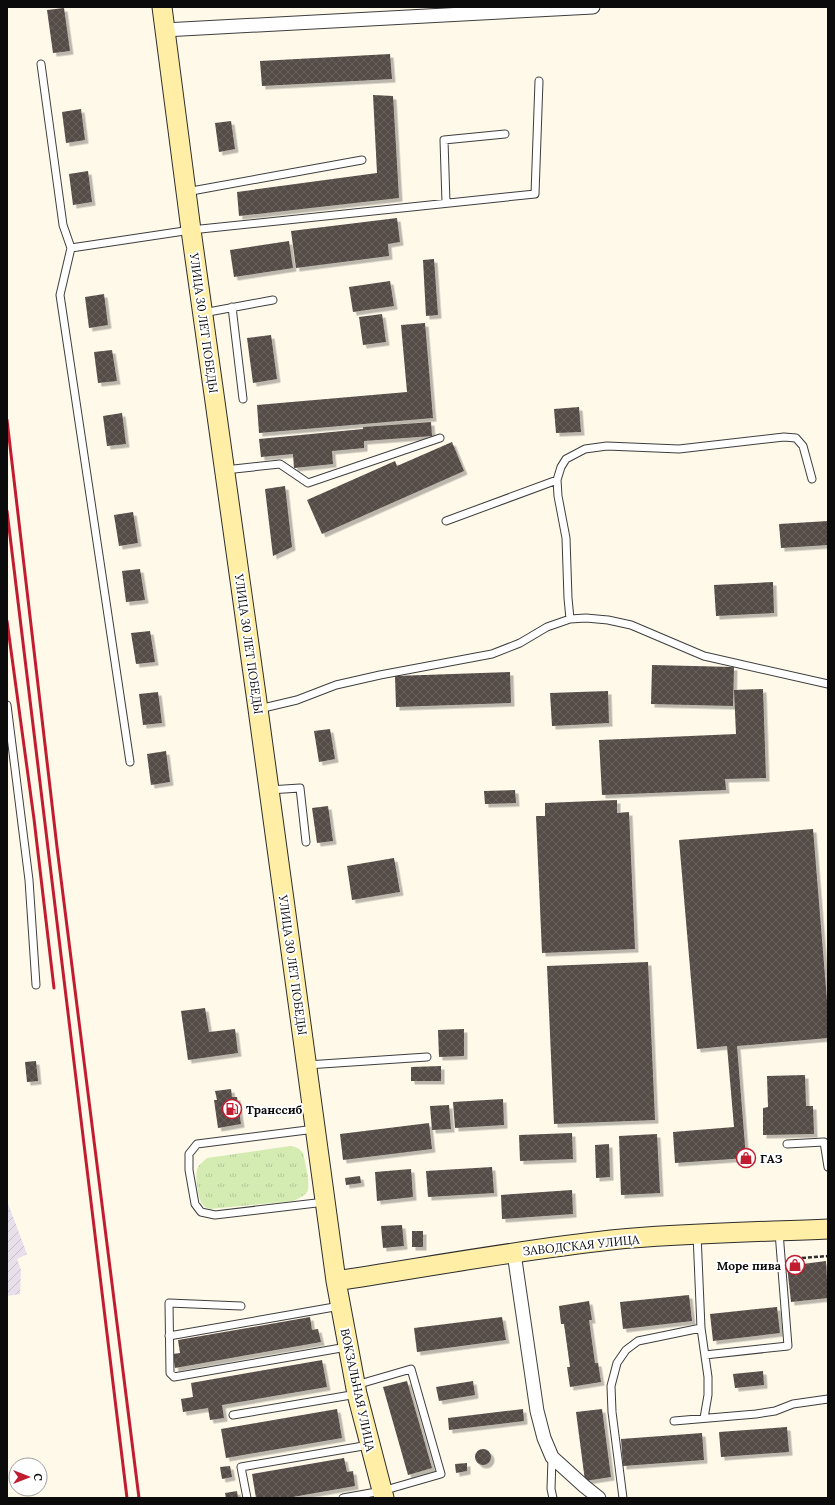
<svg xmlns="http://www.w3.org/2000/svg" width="835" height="1505" viewBox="0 0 835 1505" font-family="Lora,serif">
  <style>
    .industrial { fill: url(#industrial-furrows) }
    .grass { fill: url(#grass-tufts) }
    .building { fill: url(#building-cross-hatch); filter: url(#shadow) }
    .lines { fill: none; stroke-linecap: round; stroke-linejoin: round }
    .lane-casing { stroke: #3e3e3e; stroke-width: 9 }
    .street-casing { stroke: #3e3e3e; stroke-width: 15 }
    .secondary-casing { stroke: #2d2d2d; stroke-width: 21 }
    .path { stroke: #2d2d2d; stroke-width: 2.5; stroke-dasharray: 4 2; stroke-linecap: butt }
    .lane { stroke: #fff; stroke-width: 7 }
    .street { stroke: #fff; stroke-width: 13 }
    .secondary { stroke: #ffeea5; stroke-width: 19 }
    .rail { stroke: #c11d31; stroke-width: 3 }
    .labels { text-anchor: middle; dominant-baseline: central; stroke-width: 4; stroke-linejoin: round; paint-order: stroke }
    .street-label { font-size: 12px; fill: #0b0b0b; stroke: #fff }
    .poi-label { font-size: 12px; font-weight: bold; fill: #0b0b0b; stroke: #fff; text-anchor: start }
  </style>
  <defs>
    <pattern id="industrial-furrows" width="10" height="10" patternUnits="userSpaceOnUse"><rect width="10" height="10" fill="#e9dfeb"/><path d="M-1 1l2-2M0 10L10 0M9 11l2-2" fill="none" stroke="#c6bec8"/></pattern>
    <pattern id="grass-tufts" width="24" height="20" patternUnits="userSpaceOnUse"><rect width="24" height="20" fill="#d4ebb2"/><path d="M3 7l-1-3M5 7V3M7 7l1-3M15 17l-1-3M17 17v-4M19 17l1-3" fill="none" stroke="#b5c898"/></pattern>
    <pattern id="building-cross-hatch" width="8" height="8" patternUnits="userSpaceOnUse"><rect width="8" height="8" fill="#554b47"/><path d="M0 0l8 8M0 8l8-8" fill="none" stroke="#68605d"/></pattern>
    <filter id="shadow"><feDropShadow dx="3.5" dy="3.5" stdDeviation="0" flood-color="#0004"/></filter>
  </defs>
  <rect width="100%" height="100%" fill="#fff9ea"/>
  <path class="industrial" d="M7 1201 27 1254 17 1259 21 1270 20 1294 7 1296Z"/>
  <path class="grass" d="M290 1146C296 1147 299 1148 303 1153 305 1162 311 1184 307 1192 304 1196 298 1199 293 1201L210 1209C206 1208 203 1206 201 1202 198 1196 195 1176 197 1170 198 1165 203 1162 207 1158Z"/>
  <path class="building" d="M64 8 70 51 53 53 47 10Z
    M390 54 392 79 262 86 260 61Z
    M373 95 393 96 399 198 239 216 237 192 377 173Z
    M81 109 85 140 66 143 62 112Z
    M231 121 235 149 219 152 215 123Z
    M88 171 92 202 73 205 69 174Z
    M397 218 400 242 388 244 389 256 296 268 291 231Z
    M289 241 293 268 234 277 230 250Z
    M434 259 438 315 426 316 423 260Z
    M390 281 394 306 353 312 349 287Z
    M104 294 108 325 89 328 85 297Z
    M382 314 386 342 363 345 359 317Z
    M425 323 433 418 259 433 257 405 407 392 401 325Z
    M271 335 277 379 253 383 247 338Z
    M112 350 117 381 98 383 94 352Z
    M579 407 581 432 556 433 554 409Z
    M122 413 126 444 107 446 103 416Z
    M431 422 432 436 364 441V448L332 451 333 464 294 468 293 454 261 457 259 439 363 429V427Z
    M452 442 464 471 322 534 307 500 395 461 397 466Z
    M285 486 292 547 273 556 265 489Z
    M133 512 138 543 119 546 114 515Z
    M828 521V545L781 548 779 524Z
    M140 569 145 600 126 602 122 571Z
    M773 582 774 613 716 616 714 585Z
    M150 631 155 662 136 664 131 633Z
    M652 665 734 667 733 706 651 704Z
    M510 672 511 703 396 707 395 676Z
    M763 689 766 778 725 779 726 790 602 795 599 740 736 734 734 690Z
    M608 691 609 723 552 726 550 693Z
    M158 692 162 723 143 725 139 694Z
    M330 729 335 759 319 762 314 731Z
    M166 751 170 782 151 785 147 754Z
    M515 790 516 803 485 804 484 791Z
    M617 800V813L629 812 635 949 542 953 536 816H545V803Z
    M328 806 333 841 317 843 312 808Z
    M813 829 828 1013V1038L737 1046 746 1158 675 1163 673 1132 734 1127 727 1046 697 1049 679 840Z
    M394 858 400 892 352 900 347 866Z
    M648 962 655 1120 554 1124 547 966Z
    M205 1008 209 1032 235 1029 238 1053 188 1060 181 1011Z
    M464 1029V1056L439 1057 438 1030Z
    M36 1061 38 1081 27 1082 25 1062Z
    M441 1066V1081H411V1067Z
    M805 1075 806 1106H813L814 1134 763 1135V1108L768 1107 767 1076Z
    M231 1089 232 1097H237L241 1124 218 1128 214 1100H217L215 1091Z
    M503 1099 504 1125 455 1128 453 1102Z
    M449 1105 451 1129 432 1130 430 1106Z
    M429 1123 432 1149 343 1160 340 1134Z
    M572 1133 573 1159 520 1161 519 1135Z
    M657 1134 660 1193 621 1195 619 1136Z
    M609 1144 610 1177 596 1178 595 1145Z
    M492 1167 494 1193 428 1197 426 1171Z
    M411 1169 413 1197 377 1201 375 1172Z
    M360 1176 361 1183 346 1185 345 1178Z
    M572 1190 573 1214 502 1219 501 1195Z
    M402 1225 404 1246 383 1248 381 1226Z
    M412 1231H423V1247H412Z
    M826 1261 828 1298 791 1302 787 1266Z
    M689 1295 692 1321 623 1329 620 1302Z
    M589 1301 592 1320H589L595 1363H598L601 1382 570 1387 567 1367H570L564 1324H561L559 1306Z
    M777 1307 780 1333 713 1341 710 1314Z
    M310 1317 312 1330 318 1329 321 1342 175 1368 173 1354 180 1353 178 1340Z
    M502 1317 506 1340 417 1352 414 1328Z
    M322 1360 327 1387 222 1405 224 1418 210 1420 208 1408 183 1412 181 1399 193 1397 191 1383Z
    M763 1371 764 1385 735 1388 733 1374Z
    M407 1381 432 1468 408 1475 383 1387Z
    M473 1381 475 1395 439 1401 436 1387Z
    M337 1409 342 1438 226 1458 221 1429Z
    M523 1409 524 1421 449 1430 448 1418Z
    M602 1409 611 1477 585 1481 576 1412Z
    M787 1427 789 1452 721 1457 719 1432Z
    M702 1433 704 1460 623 1466 621 1439Z
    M475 1457a8 8 0 1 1 16 0a8 8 0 1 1-16 0Z
    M344 1458 347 1472 353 1471 355 1486 287 1498H256L252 1474Z
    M467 1463V1471L456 1473 455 1464Z
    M230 1466 232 1477 222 1479 220 1467Z
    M237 1491 238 1498H226L225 1493Z"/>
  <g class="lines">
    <g class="lane-casing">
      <path id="lane" d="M41 64 63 225 71 248
        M186 192 362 160
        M446 203 444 140 505 134
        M232 307 243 399
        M203 313 273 300
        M225 470 280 464 308 483 440 438
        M446 521 557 480
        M570 619 568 598 566 538 558 496 557 480 561 467 566 459 585 449 607 446 679 449 784 437 796 438 803 446 812 479
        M7 705 29 880 36 985
        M259 709 297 700 336 685 380 675 492 654 520 643 547 627 570 619 586 618 608 620 631 625 704 656 828 684
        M130 762 60 295 71 248 191 230 535 194 539 81
        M269 790 300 788 306 842
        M307 1065 427 1057
        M315 1129 197 1144 189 1154V1170L195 1204 201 1212 215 1215 325 1202
        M787 1144 824 1142 828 1167
        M697 1234 701 1328 708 1377V1395L704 1418
        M241 1306 169 1303 170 1373 174 1377 347 1347
        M169 1336 340 1306
        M705 1355 788 1346 779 1232
        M233 1415 357 1394
        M674 1421 756 1414 775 1411 793 1404 828 1399
        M552 1458 551 1489 553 1498
        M247 1498 241 1467 369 1445
        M343 1498 382 1491 441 1474 411 1369 356 1385
        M623 1498 612 1412 611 1386 617 1363 626 1350 638 1341 701 1328"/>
    </g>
    <g class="street-casing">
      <path id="street" d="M164 30 593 7
        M514 1253 537 1411 544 1438 552 1457 584 1486 599 1498"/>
    </g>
    <g class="secondary-casing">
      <path id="secondary" d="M162 7 191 230 258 709 336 1281 357 1394 384 1498
        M336 1281C427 1267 519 1250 611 1240 683 1233 756 1232 828 1229"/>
    </g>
    <path class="path" d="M790 1259 828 1256"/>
    <use href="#lane" class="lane"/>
    <use href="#street" class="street"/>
    <use href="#secondary" class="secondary"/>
    <path class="rail" d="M7 420 57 847 139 1498
      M7 511 127 1498
      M7 621 34 819 54 988"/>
  </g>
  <defs>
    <g id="fuel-ring" transform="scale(1)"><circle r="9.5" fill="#fff" stroke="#c11d31" stroke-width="1.5"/><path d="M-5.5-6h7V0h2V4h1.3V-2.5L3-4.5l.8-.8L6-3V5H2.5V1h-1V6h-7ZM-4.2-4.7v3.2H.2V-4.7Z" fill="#c11d31"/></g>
    <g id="shop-ring" transform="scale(1)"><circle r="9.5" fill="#fff" stroke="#c11d31" stroke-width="1.5"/><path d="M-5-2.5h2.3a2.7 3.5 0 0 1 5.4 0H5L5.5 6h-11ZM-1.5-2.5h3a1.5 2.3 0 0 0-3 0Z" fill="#c11d31"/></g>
  </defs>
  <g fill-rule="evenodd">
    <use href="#fuel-ring" x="232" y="1109"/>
    <use href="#shop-ring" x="746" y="1158"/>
    <use href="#shop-ring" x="795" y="1265"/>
  </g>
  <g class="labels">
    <g class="street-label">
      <text transform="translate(204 323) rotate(82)">УЛИЦА 30 ЛЕТ ПОБЕДЫ</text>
      <text transform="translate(249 644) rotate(82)">УЛИЦА 30 ЛЕТ ПОБЕДЫ</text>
      <text transform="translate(293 965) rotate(82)">УЛИЦА 30 ЛЕТ ПОБЕДЫ</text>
      <text transform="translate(581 1245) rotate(-6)">ЗАВОДСКАЯ УЛИЦА</text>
      <text transform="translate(358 1390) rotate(78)">ВОКЗАЛЬНАЯ УЛИЦА</text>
    </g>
    <g class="poi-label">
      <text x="246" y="1109">Транссиб</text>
      <text x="760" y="1158">ГАЗ</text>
      <text x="781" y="1265" text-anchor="end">Море пива</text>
    </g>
  </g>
  <rect width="835" height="1505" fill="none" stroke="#0b0b0b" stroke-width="16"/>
  <g transform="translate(28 1477) rotate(90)"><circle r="19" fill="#ffffff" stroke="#9d9d9d"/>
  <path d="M0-3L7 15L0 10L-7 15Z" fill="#c11d31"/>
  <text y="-6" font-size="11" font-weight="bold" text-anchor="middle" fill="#0b0b0b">С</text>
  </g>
</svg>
